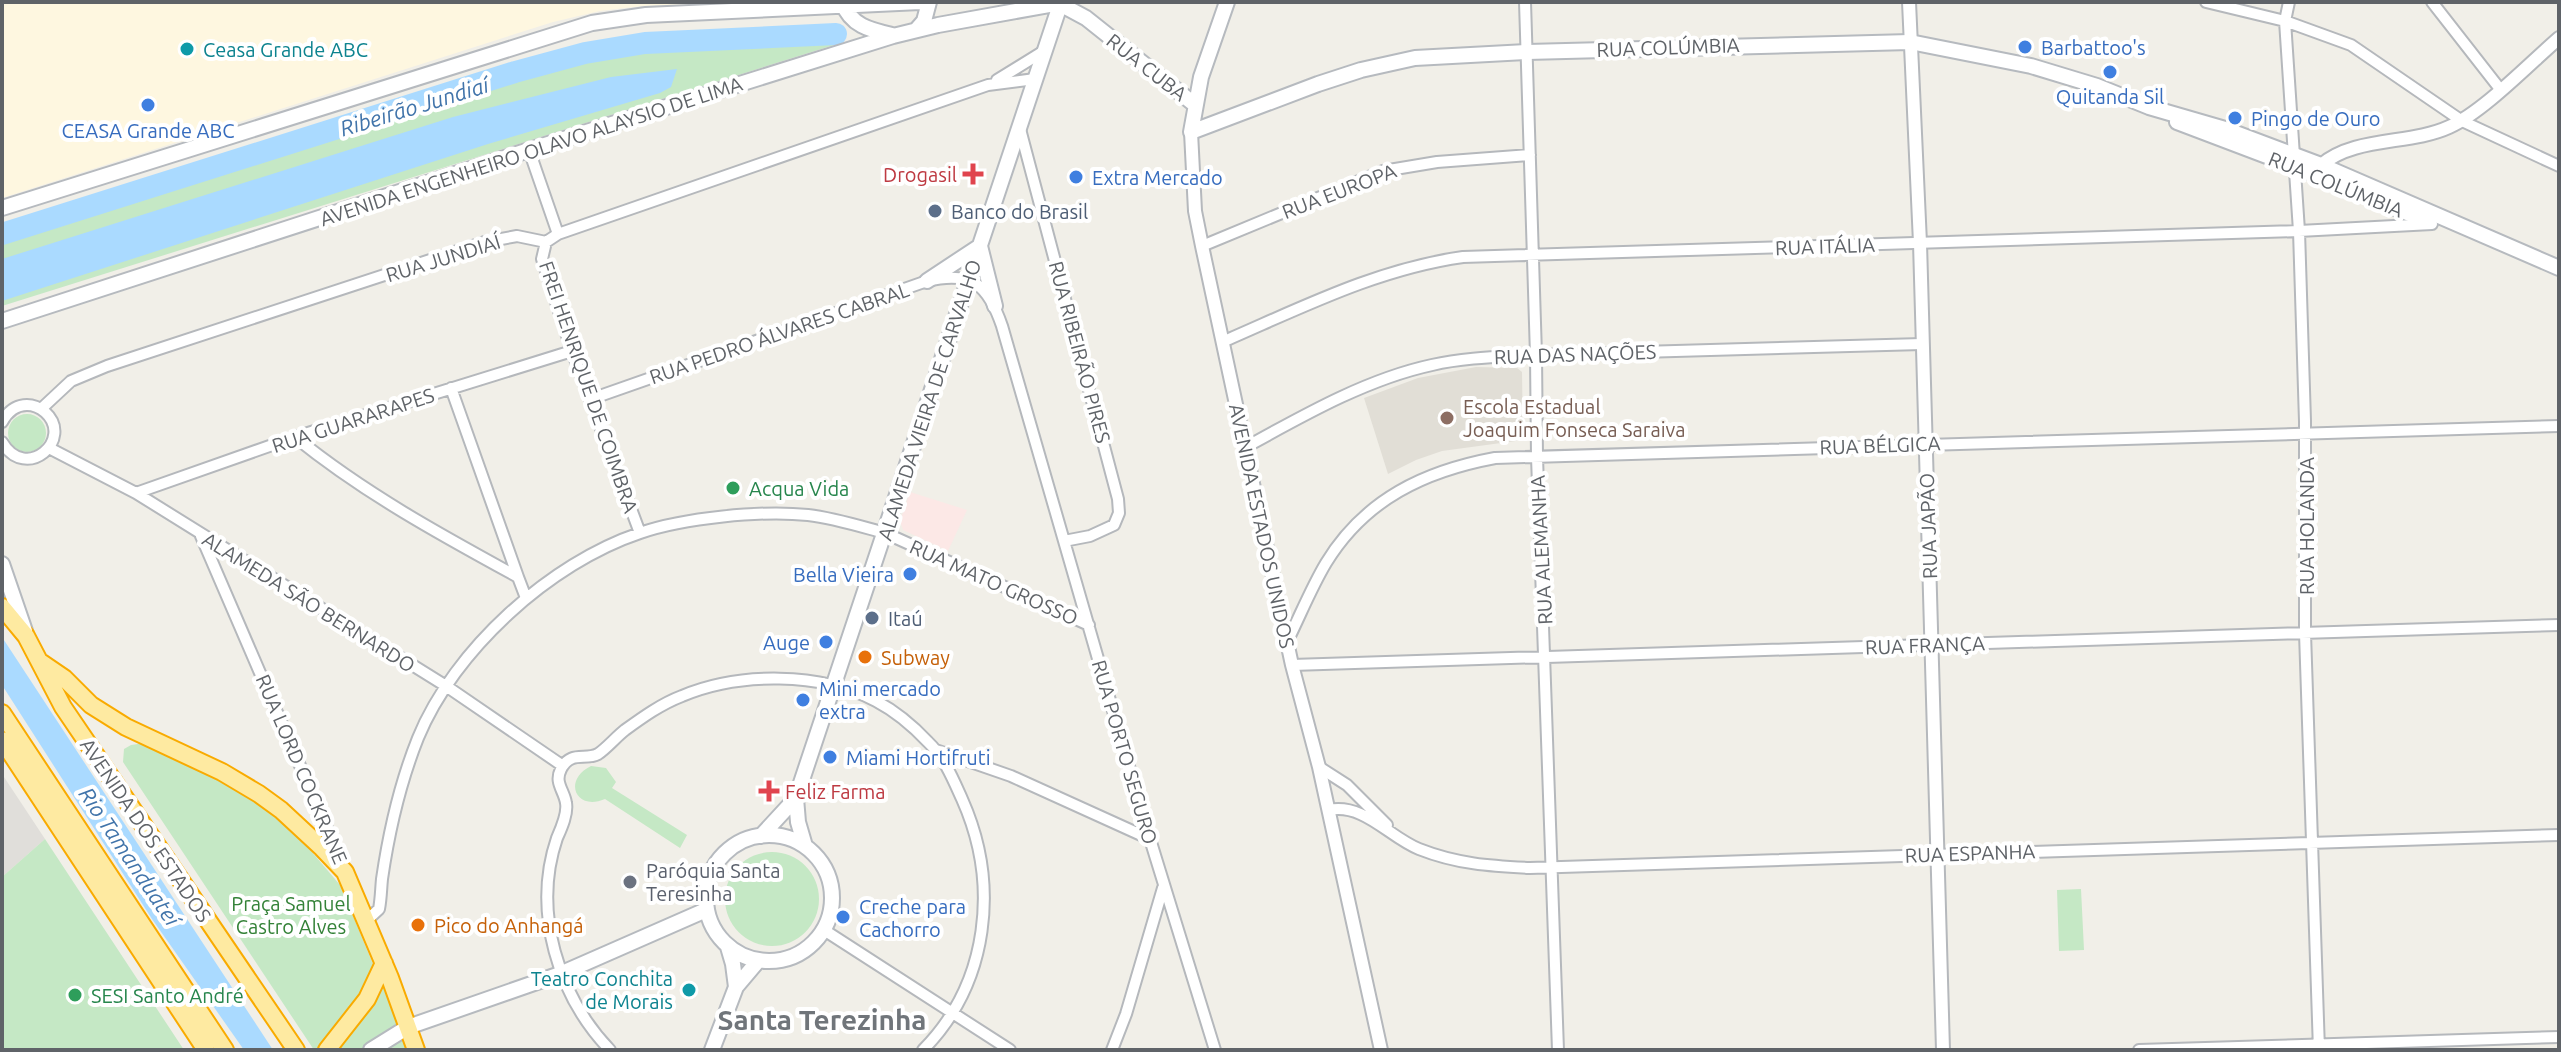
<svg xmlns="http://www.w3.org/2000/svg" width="2561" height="1052" viewBox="0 0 2561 1052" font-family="Ubuntu,sans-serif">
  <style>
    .commercial { fill: #fef7e0 }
    .industrial { fill: #e0deda }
    .education { fill: #e1ded6 }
    .medical { fill: #fce8e6 }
    .green { fill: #c5e8c5 }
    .water { fill: #aadaff }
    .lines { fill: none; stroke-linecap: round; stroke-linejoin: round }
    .river { stroke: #aadaff; stroke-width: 22 }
    .minor-casing { stroke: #b5b8bc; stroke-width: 14 }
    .tertiary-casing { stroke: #b5b8bc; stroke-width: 16 }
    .secondary-casing { stroke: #b6babf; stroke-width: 18 }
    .trunk-casing { stroke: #f9ab00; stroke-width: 20 }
    .minor { stroke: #fff; stroke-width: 10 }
    .tertiary { stroke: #fff; stroke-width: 12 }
    .secondary { stroke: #fff; stroke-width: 14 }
    .trunk { stroke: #feeaa1; stroke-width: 16 }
    .shop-dot { fill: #3f7fe0; stroke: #fff; stroke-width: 3 }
    .culture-dot { fill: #0f9aa8; stroke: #fff; stroke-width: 3 }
    .health-dot { fill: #e0444e; stroke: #fff; stroke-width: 3 }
    .service-dot { fill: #5c6f8a; stroke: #fff; stroke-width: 3 }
    .education-dot { fill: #8d6e63; stroke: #fff; stroke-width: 3 }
    .leisure-dot { fill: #2e9e5b; stroke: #fff; stroke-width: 3 }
    .food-dot { fill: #e8710a; stroke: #fff; stroke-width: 3 }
    .worship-dot { fill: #6b7280; stroke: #fff; stroke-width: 3 }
    .labels { text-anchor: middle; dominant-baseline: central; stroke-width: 8; stroke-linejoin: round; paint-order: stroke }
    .street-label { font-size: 20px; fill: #5f6368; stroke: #fff }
    .shop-label { font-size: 20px; fill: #366cbe; stroke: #fff; text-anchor: start }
    .culture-label { font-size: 20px; fill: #0d838f; stroke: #fff; text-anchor: start }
    .health-label { font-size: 20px; fill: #be3a42; stroke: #fff; text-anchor: end }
    .service-label { font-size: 20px; fill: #4e5e75; stroke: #fff; text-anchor: start }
    .education-label { font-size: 20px; fill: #785e54; stroke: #fff; text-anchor: start }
    .leisure-label { font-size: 20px; fill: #27864d; stroke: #fff; text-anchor: start }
    .food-label { font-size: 20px; fill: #c56008; stroke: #fff; text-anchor: start }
    .worship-label { font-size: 20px; fill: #5b616d; stroke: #fff; text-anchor: start }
    .park-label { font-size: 20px; fill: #348238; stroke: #fff }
    .water-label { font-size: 22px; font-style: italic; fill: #4174aa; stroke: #fff }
    .district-label { font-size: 28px; font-weight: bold; fill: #70757a; stroke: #fff }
  </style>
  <rect width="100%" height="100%" fill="#f1efe8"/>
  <path class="commercial" d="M2 2H729L642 6 600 11 553 22 2 198Z"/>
  <path class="industrial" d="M2 774 45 839 2 877Z"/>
  <path class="education" d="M1476 367 1517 368 1522 372 1523 440 1442 451 1416 460 1388 474 1364 398 1418 378Z"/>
  <path class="medical" d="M910 492 967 510 948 551 903 530 900 521Z"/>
  <path class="green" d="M831 41 834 45 2 306V240L553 68 642 48Z
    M8 433a19 19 0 1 1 38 0a19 19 0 1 1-38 0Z
    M145 743 221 779 288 824 340 885 409 1050H314L123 762 124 749 131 745Z
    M591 766 606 768 616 782 612 788 687 835 680 848 605 799C576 812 562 780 591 766Z
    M45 839 184 1050H2V877Z
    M725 899a47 47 0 1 1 94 0a47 47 0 1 1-94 0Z
    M2081 889 2084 950 2059 951 2057 890Z"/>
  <path class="water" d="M677 69 671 87 660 93 488 144 2 301V259L453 117 611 77Z
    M2 637 273 1050H244L152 919 2 685Z"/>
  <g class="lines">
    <path class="river" d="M2 234 515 72 585 53 645 43 836 34"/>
    <g class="minor-casing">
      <path id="minor" d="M1525 2 1536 355 1537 457 1558 1050
        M2206 2 2285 21 2351 45 2462 121 2559 166
        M2289 2 2285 21 2299 231 2305 421V633L2319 1050
        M2432 2 2500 89
        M997 80 1044 51
        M1020 129 1118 499 1119 513 1114 525 1090 536 1064 541
        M529 150 558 234
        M546 242 558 234 988 85 1035 79
        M546 242 542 259 546 271 572 351 640 533
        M1202 246 1383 171 1437 162 1530 155
        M1222 342C1301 308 1377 269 1463 257L2299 231 2432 224
        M451 388 518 577
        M591 399 927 281C972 270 988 285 1002 326L1150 839 1215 1050
        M41 409 71 381 107 366 485 242 517 236 546 242
        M2 422C7 413 15 405 27 405 34 405 40 408 45 412 75 439 26 483 2 442
        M295 437C364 493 441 535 518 577L526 598
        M1246 447C1304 415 1367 379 1432 365 1466 357 1502 357 1536 355L1922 344
        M49 448 136 493 446 686 563 766
        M136 493 295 437 572 351
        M201 536 342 863
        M1287 642C1300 616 1311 588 1326 563 1365 499 1425 471 1495 458L2559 426
        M1292 665 2559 625
        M936 750 1011 776 1150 839
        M1319 767 1347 785 1387 825
        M1329 810C1364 803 1389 837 1419 849 1457 864 1490 866 1530 868L2559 835
        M366 921 379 909C381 899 381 889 382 879 389 831 400 783 418 738 454 650 550 563 640 533 683 518 762 510 808 515 834 518 859 526 885 533L1089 625
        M824 930 1010 1050
        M610 1050C558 996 532 911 557 838 561 829 568 814 566 803 564 790 554 783 561 769 571 750 585 761 598 754 607 748 616 737 625 730 643 717 661 704 682 696 739 672 820 672 876 701 895 711 913 726 928 742 944 757 953 779 962 799 1000 884 989 983 923 1050
        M1112 1050 1126 1014 1163 888
        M2139 1050 2559 1037"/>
    </g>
    <g class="tertiary-casing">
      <path id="tertiary" d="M1909 2 1920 243 1943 1050
        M1191 132 1195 211 1202 246 1292 665 1319 767 1381 1050
        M2321 165C2355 136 2410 145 2449 127 2483 112 2530 63 2559 38"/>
    </g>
    <g class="secondary-casing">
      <path id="secondary" d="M842 2C851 26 870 30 892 35
        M1227 2 1201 77 1191 132 1318 84 1361 70 1415 58 1527 52 1910 42 2031 66 2097 86 2149 107 2225 129 2321 165 2559 268
        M1060 4 1086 18 1194 104
        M917 29 924 21 929 2
        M2177 122 2314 174 2429 222
        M2 208 592 23 646 15 920 2
        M927 281 980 246 995 306
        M2 321 529 150 893 36 938 25 1066 2
        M2 564 25 631
        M796 798 798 822 805 846
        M706 898a63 63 0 1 1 126 0a63 63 0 1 1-126 0Z
        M761 836 796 798 1061 2
        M728 947 733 964 736 987
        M371 1050 408 1027 560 974 706 910
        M712 1050 736 987 758 961"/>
    </g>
    <g class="trunk-casing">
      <path id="trunk" d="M2 607 26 636 63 707 296 1050
        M42 663 64 678 91 705 126 727 222 772 259 794 281 810 322 848 345 872 390 978 416 1050
        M2 713 225 1050
        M2 740 206 1050
        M327 1050 367 999 384 963"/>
    </g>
    <use href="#minor" class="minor"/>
    <use href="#tertiary" class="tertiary"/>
    <use href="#secondary" class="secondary"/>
    <use href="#trunk" class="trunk"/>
  </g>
  <g class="shop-dot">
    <circle cx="2025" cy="47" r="8"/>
    <circle cx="2110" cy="72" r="8"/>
    <circle cx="148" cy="105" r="8"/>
    <circle cx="2235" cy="118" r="8"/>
    <circle cx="1076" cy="177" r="8"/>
    <circle cx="910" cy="574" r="8"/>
    <circle cx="826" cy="642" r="8"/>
    <circle cx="803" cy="700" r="8"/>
    <circle cx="830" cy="757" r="8"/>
    <circle cx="843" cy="917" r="8"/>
  </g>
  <g class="culture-dot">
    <circle cx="187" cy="49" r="8"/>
    <circle cx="689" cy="990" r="8"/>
  </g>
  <g class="health-dot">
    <path d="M969 162h8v8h8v8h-8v8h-8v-8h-8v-8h8z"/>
    <path d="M765 779h8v8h8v8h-8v8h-8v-8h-8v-8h8z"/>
  </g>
  <g class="service-dot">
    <circle cx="935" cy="211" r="8"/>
    <circle cx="872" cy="618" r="8"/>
  </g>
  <circle class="education-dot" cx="1447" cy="418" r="8"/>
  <g class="leisure-dot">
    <circle cx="733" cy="488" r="8"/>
    <circle cx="75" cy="995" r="8"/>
  </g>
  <g class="food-dot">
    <circle cx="865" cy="657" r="8"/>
    <circle cx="418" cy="925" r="8"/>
  </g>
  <circle class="worship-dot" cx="630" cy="882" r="8"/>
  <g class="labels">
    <g class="street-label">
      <text transform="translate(1668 47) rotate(-2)">RUA COLÚMBIA</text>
      <text transform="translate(1147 67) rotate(38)">RUA CUBA</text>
      <text transform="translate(531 151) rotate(-18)">AVENIDA ENGENHEIRO OLAVO ALAYSIO DE LIMA</text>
      <text transform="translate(2336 184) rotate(22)">RUA COLÚMBIA</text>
      <text transform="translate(1339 191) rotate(-21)">RUA EUROPA</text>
      <text transform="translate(1825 246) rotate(-2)">RUA ITÁLIA</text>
      <text transform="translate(443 258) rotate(-17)">RUA JUNDIAÍ</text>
      <text transform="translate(779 333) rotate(-19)">RUA PEDRO ÁLVARES CABRAL</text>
      <text transform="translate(1080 352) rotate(75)">RUA RIBEIRÃO PIRES</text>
      <text transform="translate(1575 354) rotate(-2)">RUA DAS NAÇÕES</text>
      <text transform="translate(589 387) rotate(71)">FREI HENRIQUE DE COIMBRA</text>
      <text transform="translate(929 400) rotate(-72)">ALAMEDA VIEIRA DE CARVALHO</text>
      <text transform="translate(353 420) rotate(-18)">RUA GUARARAPES</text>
      <text transform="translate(1880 445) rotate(-2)">RUA BÉLGICA</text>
      <text transform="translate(1262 526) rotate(78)">AVENIDA ESTADOS UNIDOS</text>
      <text transform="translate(1928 526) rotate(-92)">RUA JAPÃO</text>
      <text transform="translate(2306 526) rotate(-90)">RUA HOLANDA</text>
      <text transform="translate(1541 550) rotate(-93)">RUA ALEMANHA</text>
      <text transform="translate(994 582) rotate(24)">RUA MATO GROSSO</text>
      <text transform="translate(309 602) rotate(32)">ALAMEDA SÃO BERNARDO</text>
      <text transform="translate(1925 645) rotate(-2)">RUA FRANÇA</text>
      <text transform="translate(1125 752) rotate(74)">RUA PORTO SEGURO</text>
      <text transform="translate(302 769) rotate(67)">RUA LORD COCKRANE</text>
      <text transform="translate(146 830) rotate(56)">AVENIDA DOS ESTADOS</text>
      <text transform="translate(1970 853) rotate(-2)">RUA ESPANHA</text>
    </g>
    <g class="shop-label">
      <text x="2041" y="47">Barbattoo's</text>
      <text x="2110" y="96" text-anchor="middle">Quitanda Sil</text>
      <text x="2251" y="118">Pingo de Ouro</text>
      <text x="148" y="130" text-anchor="middle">CEASA Grande ABC</text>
      <text x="1092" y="177">Extra Mercado</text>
      <text x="894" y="574" text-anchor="end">Bella Vieira</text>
      <text x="810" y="642" text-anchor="end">Auge</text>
      <text x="819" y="688">Mini mercado<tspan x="819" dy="23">extra</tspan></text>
      <text x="846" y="757">Miami Hortifruti</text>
      <text x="859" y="906">Creche para<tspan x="859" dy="23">Cachorro</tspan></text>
    </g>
    <g class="culture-label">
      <text x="203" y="49">Ceasa Grande ABC</text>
      <text x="673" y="978" text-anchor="end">Teatro Conchita<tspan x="673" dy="23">de Morais</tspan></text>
    </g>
    <g class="health-label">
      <text x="957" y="174">Drogasil</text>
      <text x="785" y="791" text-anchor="start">Feliz Farma</text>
    </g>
    <g class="service-label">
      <text x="951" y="211">Banco do Brasil</text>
      <text x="888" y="618">Itaú</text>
    </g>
    <g class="education-label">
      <text x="1463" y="406">Escola Estadual<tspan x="1463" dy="23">Joaquim Fonseca Saraiva</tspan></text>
    </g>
    <g class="leisure-label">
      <text x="749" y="488">Acqua Vida</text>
      <text x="91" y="995">SESI Santo André</text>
    </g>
    <g class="food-label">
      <text x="881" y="657">Subway</text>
      <text x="434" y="925">Pico do Anhangá</text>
    </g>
    <g class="worship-label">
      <text x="646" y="870">Paróquia Santa<tspan x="646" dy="23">Teresinha</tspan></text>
    </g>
    <g class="park-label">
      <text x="291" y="903">Praça Samuel<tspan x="291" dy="23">Castro Alves</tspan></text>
    </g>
    <g class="water-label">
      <text transform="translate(414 106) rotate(-17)">Ribeirão Jundiaí</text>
      <text transform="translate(130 856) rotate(56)">Rio Tamanduateí</text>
    </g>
    <g class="district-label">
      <text x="822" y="1019">Santa Terezinha</text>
    </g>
  </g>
  <rect width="2561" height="1052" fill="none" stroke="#5f6368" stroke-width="8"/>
</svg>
